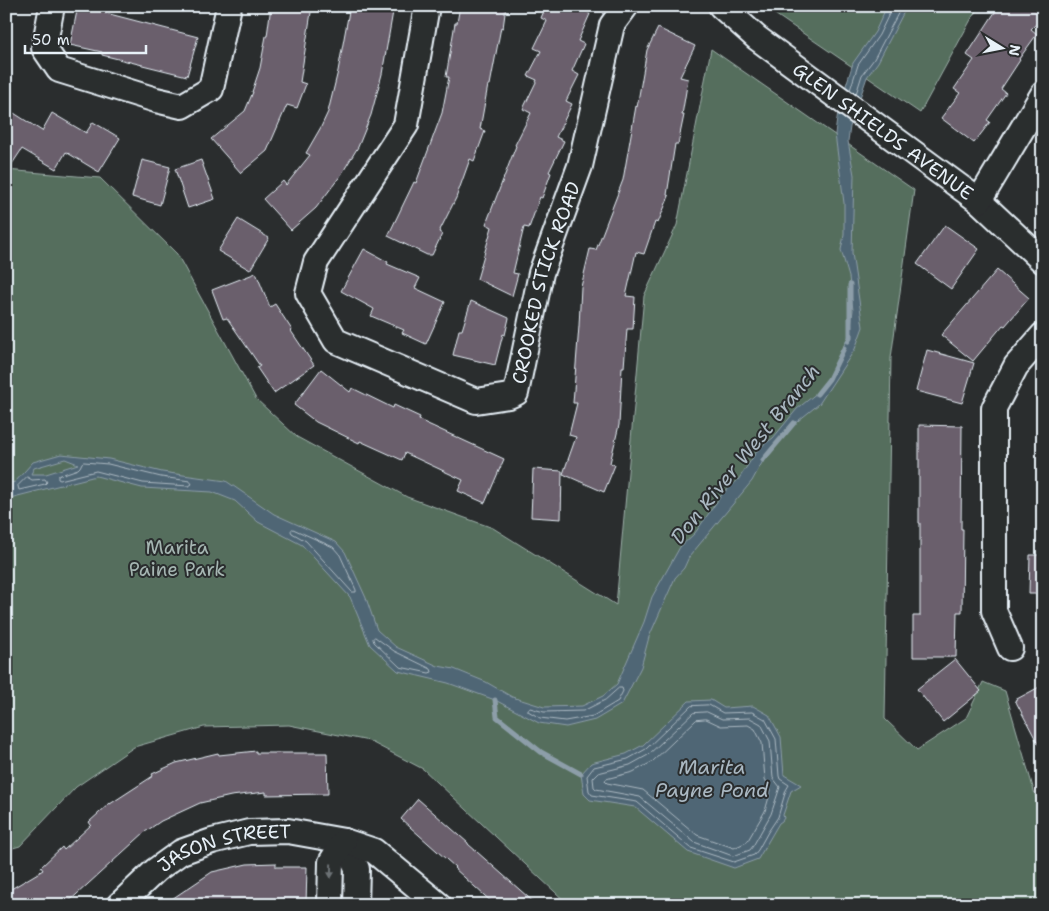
<svg xmlns="http://www.w3.org/2000/svg" width="1049" height="911" viewBox="0 0 1049 911" font-family="'Shantell Sans',sans-serif">
  <style>
    .green { fill: #546e5d; stroke: #9eb0aa }
    .water { fill: #506674; stroke: #8d9ea9; fill-rule: evenodd }
    .lines { fill: none; stroke-linecap: round; stroke-linejoin: round }
    .shore { stroke: #abb9c3; stroke-width: 1 }
    .stream { stroke: #8d9ea9; stroke-width: 5 }
    .building { fill: #6a5e6c; stroke: #e8f1f8 }
    .minor-casing { stroke: #e8f1f8; stroke-width: 28 }
    .minor { stroke: #2a2d2e; stroke-width: 24 }
    .oneway { fill: #6c7275 }
    .labels { text-anchor: middle; dominant-baseline: central; stroke-width: 4; stroke-linejoin: round; paint-order: stroke }
    .street-label { font-size: 19px; fill: #e8f1f8; stroke: #2a2d2e }
    .park-label { font-size: 19px; fill: #a5b6b2; stroke: #2a2d2e }
    .water-label { font-size: 20px; font-style: italic; fill: #abb9c3; stroke: #2a2d2e }
  </style>
  <rect width="100%" height="100%" fill="#2a2d2e"/>
  <filter id="ink" filterUnits="userSpaceOnUse"><feTurbulence type="fractalNoise" baseFrequency=".02" numOctaves="2"/><feDisplacementMap in="SourceGraphic" scale="10" xChannelSelector="R" yChannelSelector="G"/><feConvolveMatrix kernelMatrix="1 2 1 2 8 2 1 2 1" color-interpolation-filters="sRGB"/></filter>
  <g filter="url(#ink)">
    <path class="green" d="M763 6H980L974 14 920 113Z
      M711 49 914 190 891 358 885 719 917 750 966 718 983 682 1005 691 1043 822V905H569L423 769 369 741 289 725 204 727 134 747 76 787 20 846 6 850V170L100 178 177 254 256 399 297 437 407 497 493 528 616 605 644 296 677 225Z"/>
    <path class="water" d="M887 6H907L878 62 867 77 850 127 848 141 854 175 852 253 863 327 855 349 819 404 788 429 769 450 752 481 689 557 684 568 675 578 649 637 641 667 622 704 595 720 566 727 539 723 495 700 448 683 398 671 370 645 350 597 302 545 258 522 235 501 212 492 142 488 96 476 6 499V484L15 482 33 462 61 454 109 459 162 472 226 481 274 514 336 542 345 552 366 598 377 630 396 647 438 666 454 669 486 682 512 697 544 707 582 706 603 696 617 684 644 622 652 597 680 547 695 533 723 493 738 480 759 448 773 438 797 409 823 388 841 357 843 347 850 334 853 310 849 277 841 250 844 235V203L835 134 838 111 853 63 875 32ZM65 459 78 464 46 474H31L34 468Z
      M711 700 724 708 753 706 769 715 781 737 784 775 801 785 791 791 783 815 784 818 782 821 779 823 758 859 734 868 688 852 635 807 590 800 584 794 581 774 591 763 626 754 643 745 689 701Z"/>
    <g class="lines">
      <path class="shore" d="M850 90 858 65 879 35 891 10V6
        M856 94 862 75 874 59 902 6
        M84 462 108 464 161 477 190 481 192 484 189 486 143 483 96 471 60 480 58 479V476L78 469 80 467 82 463Z
        M27 477 32 480 45 479 47 482 45 484 19 490 18 486Z
        M293 529 333 547 340 555 356 590V592H352L306 541 292 533 291 531Z
        M375 637 394 651 431 669 432 672 429 673 400 667 374 642 373 639Z
        M619 688H622L623 691 618 701 593 716 565 721 540 718 528 711V709L530 708 544 712 583 711 605 700Z
        M709 705 723 713 752 712 765 719 776 739 779 776 780 779 789 785 786 790 778 817 768 832 758 850 754 855 734 862 691 848 637 802 592 795 589 791 587 776 594 767 628 759 646 749 691 706Z
        M707 712 722 719 750 718 761 724 770 741 773 778 780 787 771 814 753 846 750 850 733 856 694 842 640 797 596 789 594 787 593 778 598 773 630 765 648 755 693 713Z
        M706 719 721 726 748 725 755 729 762 743 765 779 771 790 765 811 747 842 734 848 697 835 643 790 607 783 605 781 606 779 633 772 652 762 696 720Z"/>
      <path class="stream" d="M848 341 850 338V285
        M817 394 829 379 844 348
        M763 460 794 423
        M495 700 497 717 541 752 581 774"/>
    </g>
    <path class="building" d="M78 6H87L99 9 98 11 198 37 187 76 102 55V52L70 45Z
      M271 6H312L300 82 306 84 297 108 287 105 267 151 241 173 211 139 245 111 253 92H252L260 68 266 36H267Z
      M350 6H394L382 74 371 115 358 147 341 175 316 208 291 230 263 199 283 181 286 185 310 155 306 153 321 127 328 112 338 71Z
      M460 6H506L503 28 501 27 490 85H488L480 129 485 131 474 161 470 159 456 198 439 232 442 234 432 255H427L388 236 414 182 416 183 442 113 449 77H446L455 23H457Z
      M546 6H589L587 12 590 14 578 41 584 44 572 71 579 75 566 101 572 104 556 137 564 141 549 172 551 173 542 198 540 197 529 228 524 227 513 273 518 274 512 296 477 279 492 227 486 224 516 146 515 145 531 113 523 109 537 80 528 76 541 51 534 48 547 21 541 18Z
      M999 6H1043V17L1031 29 1037 34 1019 59 1020 60 1001 89 1006 93 987 120 990 122 974 143 941 118 960 93 954 89 974 60 967 55Z
      M658 28 695 46 680 77 688 79 682 115H684L678 144H675L667 195 669 196 658 223 655 222 644 254 636 252 626 296 635 297 633 329H627L624 367H622L619 425 610 463 615 465 604 492 563 474 576 437 569 435 577 403H573L579 326 581 287 590 249 596 250 623 180 636 106 637 107 647 50Z
      M6 108 42 131 52 113 86 133 93 122 120 138 99 172 66 152 56 169 22 149 6 173Z
      M142 160 170 167 160 205 132 197Z
      M201 160 215 199 188 208 175 169Z
      M238 219 269 238 250 270 218 251Z
      M945 225 979 249 951 289 917 264Z
      M364 249 388 262 387 264 420 278 415 288 445 302 426 344 402 333 404 330 371 316 374 309 341 291Z
      M997 270 1029 298 1005 326 1003 325 973 361 941 335Z
      M256 273 270 307 275 304 292 330 291 331 314 365 274 393 257 368 260 366 227 318 223 319 212 290Z
      M471 301 509 318 505 335 503 334 495 365 453 355 459 330H462Z
      M927 350 974 363 962 403 916 391Z
      M321 369 350 392 352 388 393 408 394 405 420 417 419 420 504 459 485 503 458 491 463 480 405 453 402 460 360 441 359 443 316 422 294 405Z
      M919 425 962 426 961 529H963L962 612H957L956 657H913V616H920V523H919Z
      M533 469 562 471 561 519 531 517Z
      M1030 555H1043V594H1029Z
      M955 659 981 691 943 722 917 689Z
      M1043 685V753L1015 700Z
      M256 751V753H327L328 794 266 795V792L231 796 200 803 161 821 145 832 65 905H6V892L43 870 41 867 62 847 64 850 91 825 89 822 110 803V804L153 776 152 774 176 763 218 753 219 755Z
      M418 799 468 843V844L537 905H495L454 868 455 867 401 819Z
      M276 863V867H307L306 905H163L212 872 247 864Z"/>
    <g class="lines">
      <g class="minor-casing">
        <g id="minor">
          <path d="M52 6 44 48 59 70 156 100 182 106 211 89 229 6"/>
          <path id="s1" d="M427 6 406 125 316 262 308 293 336 341 476 401 509 396 516 393 541 273 580 166 612 25 626 6"/>
          <path id="s2" d="M721 6 757 38 979 201 1043 261"/>
          <path d="M979 201 1043 94"/>
          <path d="M1010 648 994 611V408L1016 366 1043 335"/>
          <path d="M344 841 357 869 356 905"/>
          <path id="s3" d="M119 905 156 870 181 852 212 841 249 832 288 831 344 841 374 851 439 905"/>
          <path d="M330 905 331 862 344 841"/>
        </g>
      </g>
      <use href="#minor" class="minor"/>
    </g>
    <defs><path id="oneway-solid" d="M-6-.8H1V-3.2L6.5 0L1 3.2V.8H-6Z" transform="scale(1.25)"/></defs>
    <use class="oneway" href="#oneway-solid" transform="translate(331 871) rotate(91)"/>
  </g>
  <g class="labels">
    <g class="street-label">
      <text stroke="none"><textPath href="#s2" startOffset="205">GLEN SHIELDS AVENUE</textPath></text>
      <text stroke="none"><textPath href="#s1" startOffset="680">CROOKED STICK ROAD</textPath></text>
      <text stroke="none"><textPath href="#s3" startOffset="125">JASON STREET</textPath></text>
    </g>
    <g class="park-label">
      <text x="177" y="547">Marita<tspan x="177" dy="22">Paine Park</tspan></text>
    </g>
    <g class="water-label">
      <text transform="translate(745 454) rotate(-51)">Don River West Branch</text>
      <text x="712" y="767">Marita<tspan x="712" dy="23">Payne Pond</tspan></text>
    </g>
  </g>
  <rect width="1049" height="911" fill="none" stroke="#2a2d2e" stroke-width="25"/>
  <rect x="12" y="12" width="1024" height="886" fill="none" stroke="#e8f1f8" stroke-width="2" filter="url(#ink)"/>
  <g transform="translate(1002 48) rotate(100)" stroke="#2a2d2e" stroke-width="4" paint-order="stroke">
  <path d="M0-4L9 19L0 12L-9 19Z" fill="#e8f1f8"/>
  <text y="-8" font-size="14" font-weight="bold" text-anchor="middle" fill="#e8f1f8">N</text>
  </g>
  <path d="M25 45v8h121v-8" fill="none" stroke="#e8f1f8" stroke-width="2.5"/>
  <text x="32" y="45" font-size="15" fill="#e8f1f8" stroke="#2a2d2e" stroke-width="4" paint-order="stroke">50 m</text>
</svg>
